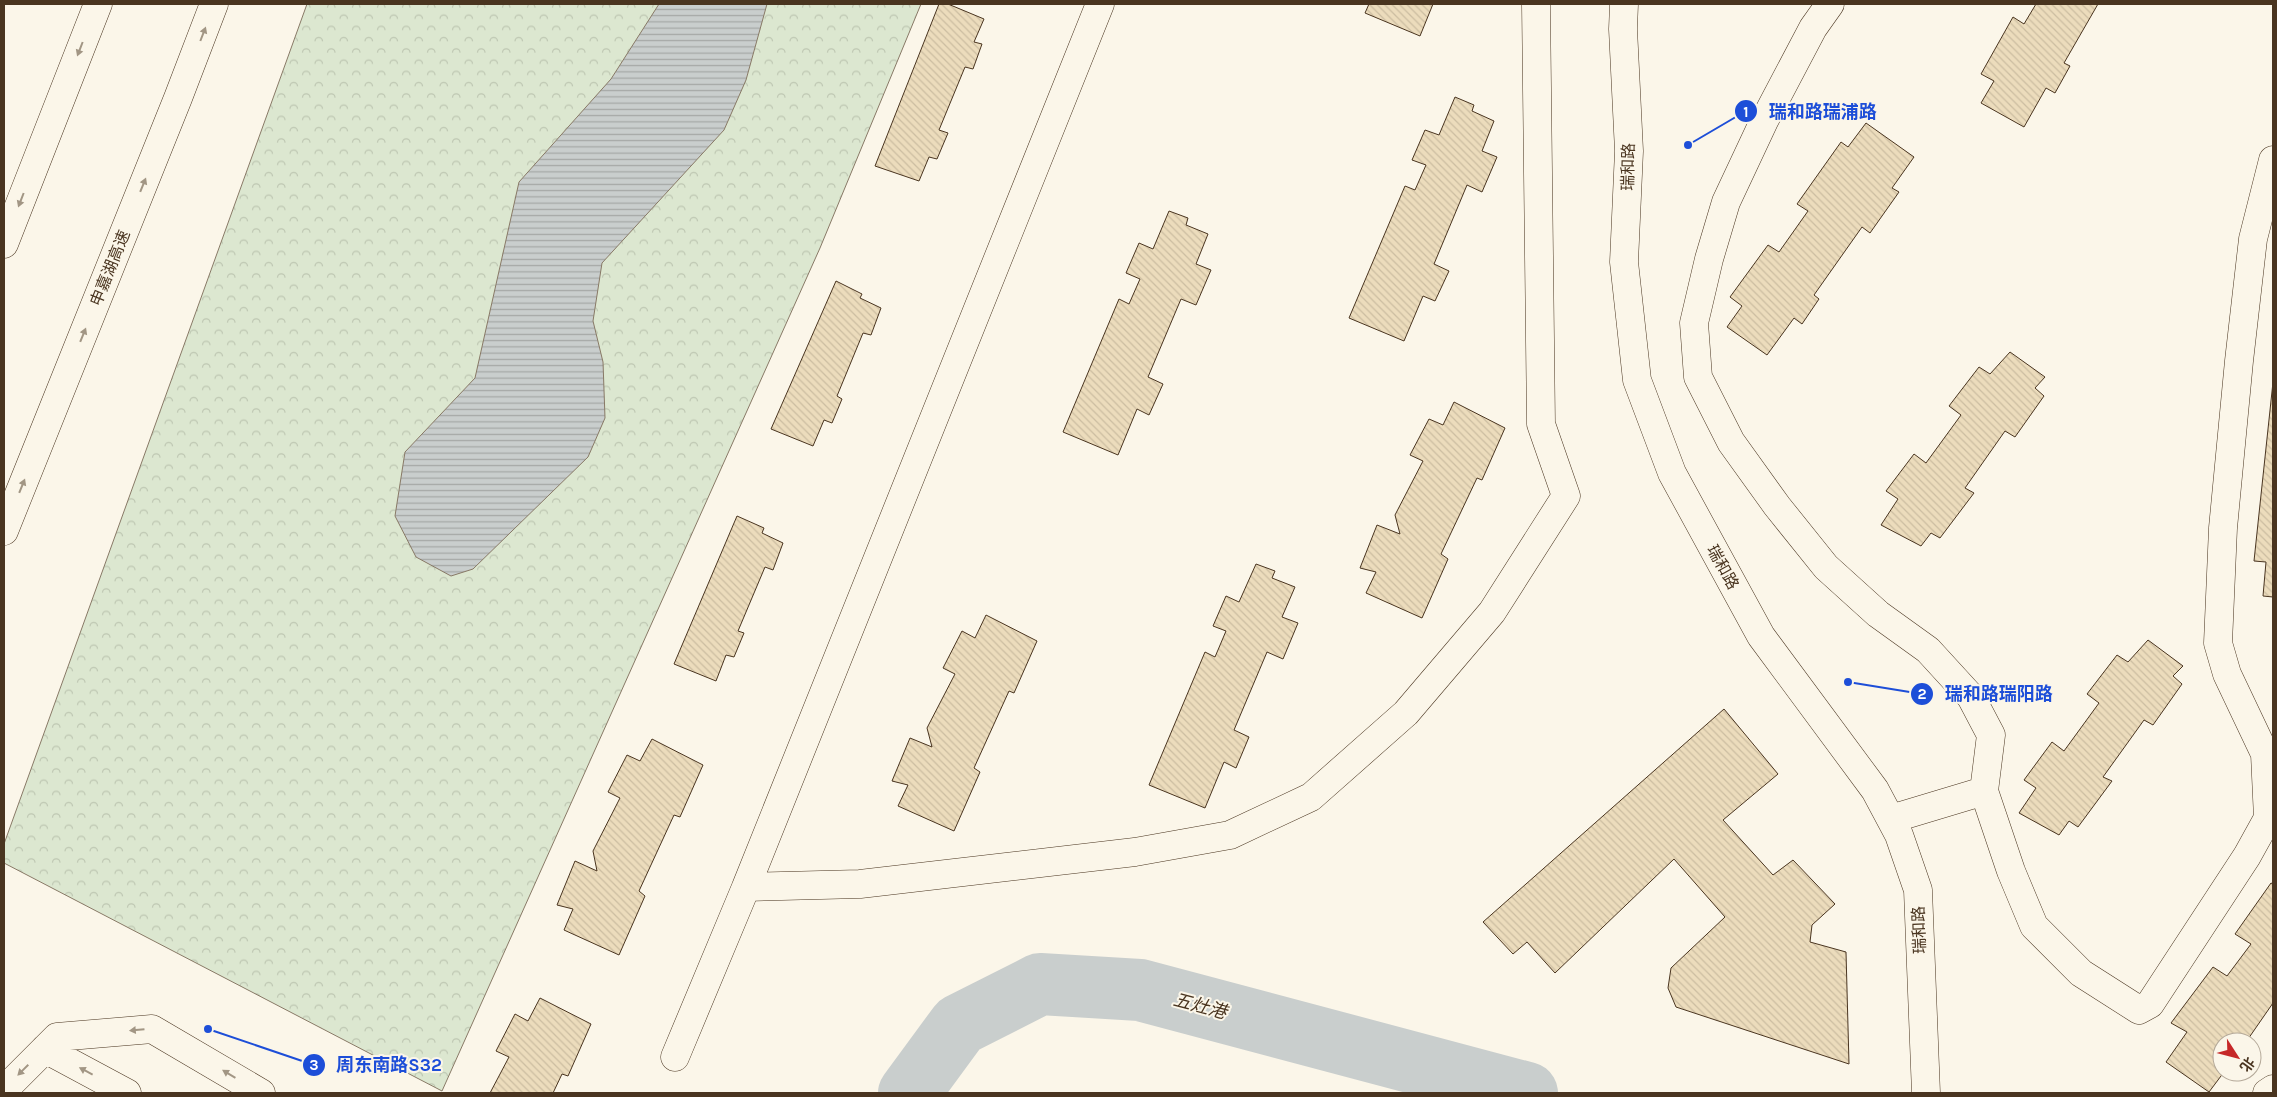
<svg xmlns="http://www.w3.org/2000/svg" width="2277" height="1097" viewBox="0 0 2277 1097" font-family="Karla,'Noto Sans SC',sans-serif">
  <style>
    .park { fill: url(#park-crowns); stroke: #887966 }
    .water { fill: url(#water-rules); stroke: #887966 }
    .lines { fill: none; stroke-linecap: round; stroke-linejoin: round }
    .river { stroke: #c9cecd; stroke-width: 62 }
    .building { fill: url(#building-back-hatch); stroke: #4a3520 }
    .minor-casing { stroke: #4a3520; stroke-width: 29 }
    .highway-casing { stroke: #4a3520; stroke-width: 29 }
    .minor { stroke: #fbf6e9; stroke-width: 28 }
    .highway { stroke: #fbf6e9; stroke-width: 28 }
    .oneway { fill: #a29684 }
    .labels { text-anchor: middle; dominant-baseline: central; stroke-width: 4; stroke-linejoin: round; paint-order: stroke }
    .street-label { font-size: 16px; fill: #4a3520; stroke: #fbf6e9 }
    .water-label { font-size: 18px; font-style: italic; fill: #4a3520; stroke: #fbf6e9 }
    .leader { fill: none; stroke: #1d4ed8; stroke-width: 2 }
    .callout-dot { fill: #1d4ed8; stroke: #fbf6e9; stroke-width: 2 }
    .mark-label { font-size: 15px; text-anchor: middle; font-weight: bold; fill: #fff }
    .callout-label { font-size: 18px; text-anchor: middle; font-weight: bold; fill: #1d4ed8; stroke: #fbf6e9; stroke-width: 4; stroke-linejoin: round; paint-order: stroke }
  </style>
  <defs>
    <pattern id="park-crowns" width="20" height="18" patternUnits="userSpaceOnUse" patternTransform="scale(1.25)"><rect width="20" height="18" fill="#dce7d0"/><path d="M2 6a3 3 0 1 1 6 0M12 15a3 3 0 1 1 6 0" fill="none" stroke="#bec7b2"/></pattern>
    <pattern id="water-rules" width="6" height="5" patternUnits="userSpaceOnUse" patternTransform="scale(1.25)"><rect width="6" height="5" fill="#c9cecd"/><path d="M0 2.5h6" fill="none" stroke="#a5a8a6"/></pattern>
    <pattern id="building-back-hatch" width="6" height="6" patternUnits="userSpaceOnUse" patternTransform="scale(1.25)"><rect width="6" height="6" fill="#ecdcbc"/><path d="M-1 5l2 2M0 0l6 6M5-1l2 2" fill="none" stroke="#ccbda1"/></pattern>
  </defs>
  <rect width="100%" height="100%" fill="#fbf6e9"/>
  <path class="park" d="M307 4H921L820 248 442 1091 4 863V844Z"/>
  <path class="water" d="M659 4H767L746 80 724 130 602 263 593 321 603 362 605 418 588 457 473 569 451 576 416 557 395 516 405 452 475 378 519 182 611 79Z"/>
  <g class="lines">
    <path class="river" d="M909 1093 959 1025 1040 984 1140 990 1527 1093"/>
  </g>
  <path class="building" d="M939 4H948L984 19 974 42 982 44 973 69 965 67 939 130 948 133 937 159 929 157 919 181 875 166Z
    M1369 4H1433L1420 36 1365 13Z
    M2036 4H2098L2064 63 2070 66 2055 93 2046 88 2024 127 1981 103 1994 81 1981 74 2013 17 2024 24Z
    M1455 97 1474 105 1472 111 1494 121 1482 151 1497 157 1482 192 1467 185 1434 264 1449 271 1435 301 1423 296 1404 341 1349 318 1405 186 1415 190 1426 165 1412 160 1425 130 1439 135Z
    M1866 123 1914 157 1892 188 1899 192 1870 233 1862 227 1814 295 1819 299 1802 324 1794 318 1767 355 1727 327 1742 306 1730 297 1768 245 1779 252 1808 211 1797 204 1841 142 1848 147Z
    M1169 211 1188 218 1186 225 1208 234 1196 264 1211 270 1196 305 1181 299 1148 377 1163 384 1149 415 1137 409 1118 455 1063 432 1119 299 1129 304 1140 279 1126 273 1139 243 1153 249Z
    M836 281 862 294 860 298 881 308 871 335 863 333 837 396 842 399 832 423 824 420 813 446 771 429Z
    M2010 352 2045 377 2035 388 2044 396 2015 437 2005 431 1965 488 1974 493 1940 538 1931 533 1921 546 1881 525 1898 499 1886 491 1914 454 1926 463 1961 415 1949 406 1979 367 1990 374Z
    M2273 382V597L2263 596 2266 562 2254 561Z
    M1454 402 1505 428 1482 480 1477 478 1441 554 1448 559 1422 618 1366 593 1376 572 1360 568 1377 525 1400 534 1395 515 1423 461 1410 455 1429 419 1443 425Z
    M737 516 764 528 762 533 783 543 773 570 765 567 738 631 744 633 734 657 726 655 716 681 674 664Z
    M1256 564 1275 571 1272 578 1295 587 1282 617 1298 623 1283 659 1267 652 1234 730 1249 737 1236 768 1224 762 1205 808 1149 785 1205 652 1215 657 1226 631 1213 626 1226 596 1239 602Z
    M986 615 1037 641 1014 693 1009 691 974 768 980 772 954 831 898 806 908 785 892 781 910 738 932 747 927 728 955 674 943 668 962 631 975 638Z
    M2148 640 2183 666 2173 676 2182 684 2153 725 2144 720 2103 777 2112 781 2078 827 2069 821 2059 835 2019 813 2036 788 2024 780 2052 742 2064 751 2099 703 2087 694 2117 655 2128 662Z
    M1724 709 1778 774 1723 820 1773 875 1793 860 1835 904 1812 925 1810 942 1846 952 1849 1064 1676 1007 1668 988 1671 968 1725 917 1674 859 1555 973 1527 942 1513 954 1483 922Z
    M652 739 703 765 680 817 674 815 639 891 645 896 619 955 564 930 573 909 557 905 575 861 597 871 593 851 620 798 608 792 627 755 640 761Z
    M2271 883 2273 884V1003L2246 1042H2222V1072H2224L2209 1092 2166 1062 2187 1032 2171 1023 2213 967 2227 976 2251 944 2235 934Z
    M540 998 591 1024 568 1076 562 1074 553 1093H490L509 1057 496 1051 515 1014 528 1021Z"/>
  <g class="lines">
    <g class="minor-casing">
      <path id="minor" d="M1624 4 1623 29 1629 151 1624 262 1637 380 1672 473 1761 636 1875 790 1899 835 1918 890 1926 1093
        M1830 4 1813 28 1764 121 1726 202 1709 259 1694 323 1698 377 1731 442 1777 506 1826 567 1878 614 1928 650 1971 697 1991 735 1984 791 2011 871 2034 926 2081 973 2139 1010 2150 1004 2247 856 2268 818 2265 754 2227 674 2218 643 2223 528 2239 361 2253 239 2273 160
        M1891 819 1984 791
        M746 887 1100 4
        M45 1049 127 1093
        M675 1057 746 887 860 884 1135 852 1230 835 1311 797 1406 713 1492 612 1566 496 1541 424 1536 4
        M4 1093 12 1082 57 1037 152 1029 261 1093
        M2267 1093 2273 1089"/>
    </g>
    <g class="highway-casing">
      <path id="highway" d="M4 244 98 4
        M4 531 178 98 214 4"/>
    </g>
    <use href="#minor" class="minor"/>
    <use href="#highway" class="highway"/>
  </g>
  <defs><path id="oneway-solid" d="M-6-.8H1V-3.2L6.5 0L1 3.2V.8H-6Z" transform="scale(1.25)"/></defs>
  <g class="oneway">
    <use href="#oneway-solid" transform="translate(203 34) rotate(-69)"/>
    <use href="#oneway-solid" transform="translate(80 49) rotate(111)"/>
    <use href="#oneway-solid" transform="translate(143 185) rotate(-68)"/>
    <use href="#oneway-solid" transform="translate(21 200) rotate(111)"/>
    <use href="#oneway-solid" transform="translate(83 335) rotate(-68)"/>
    <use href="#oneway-solid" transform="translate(22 486) rotate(-68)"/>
    <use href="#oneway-solid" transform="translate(137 1030) rotate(175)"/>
    <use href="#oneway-solid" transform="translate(23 1070) rotate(135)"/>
    <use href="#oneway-solid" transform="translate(86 1071) rotate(-152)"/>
    <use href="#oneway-solid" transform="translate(229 1074) rotate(-149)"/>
  </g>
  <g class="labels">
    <g class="street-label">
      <text transform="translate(1628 167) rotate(-89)">瑞和路</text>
      <text transform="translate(110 268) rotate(-68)">申嘉湖高速</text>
      <text transform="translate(1723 567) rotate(61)">瑞和路</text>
      <text transform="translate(1919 930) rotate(-92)">瑞和路</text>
    </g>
    <g class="water-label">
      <text transform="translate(1200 1006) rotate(15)">五灶港</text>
    </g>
  </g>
  <path class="leader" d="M1688 145L1746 111M1848 682L1922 694M208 1029L314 1065"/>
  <g class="callout-dot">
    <circle cx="1688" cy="145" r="5"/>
    <circle cx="1848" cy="682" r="5"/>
    <circle cx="208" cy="1029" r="5"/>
    <circle cx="1746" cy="111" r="12"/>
    <circle cx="1922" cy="694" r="12"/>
    <circle cx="314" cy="1065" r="12"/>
  </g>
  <g class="mark-label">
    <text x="1746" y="117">1</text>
    <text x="1922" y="699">2</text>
    <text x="314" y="1070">3</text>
  </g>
  <g class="callout-label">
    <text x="1823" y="118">瑞和路瑞浦路</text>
    <text x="1999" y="700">瑞和路瑞阳路</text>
    <text x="389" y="1071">周东南路S32</text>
  </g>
  <rect width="2277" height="1097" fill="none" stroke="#4a3520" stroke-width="10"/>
  <g transform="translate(2237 1057) rotate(126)"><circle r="24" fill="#fbf6e9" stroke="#b4a999"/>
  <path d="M0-4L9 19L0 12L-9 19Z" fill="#c62828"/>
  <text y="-8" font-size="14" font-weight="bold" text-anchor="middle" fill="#4a3520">北</text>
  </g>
</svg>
